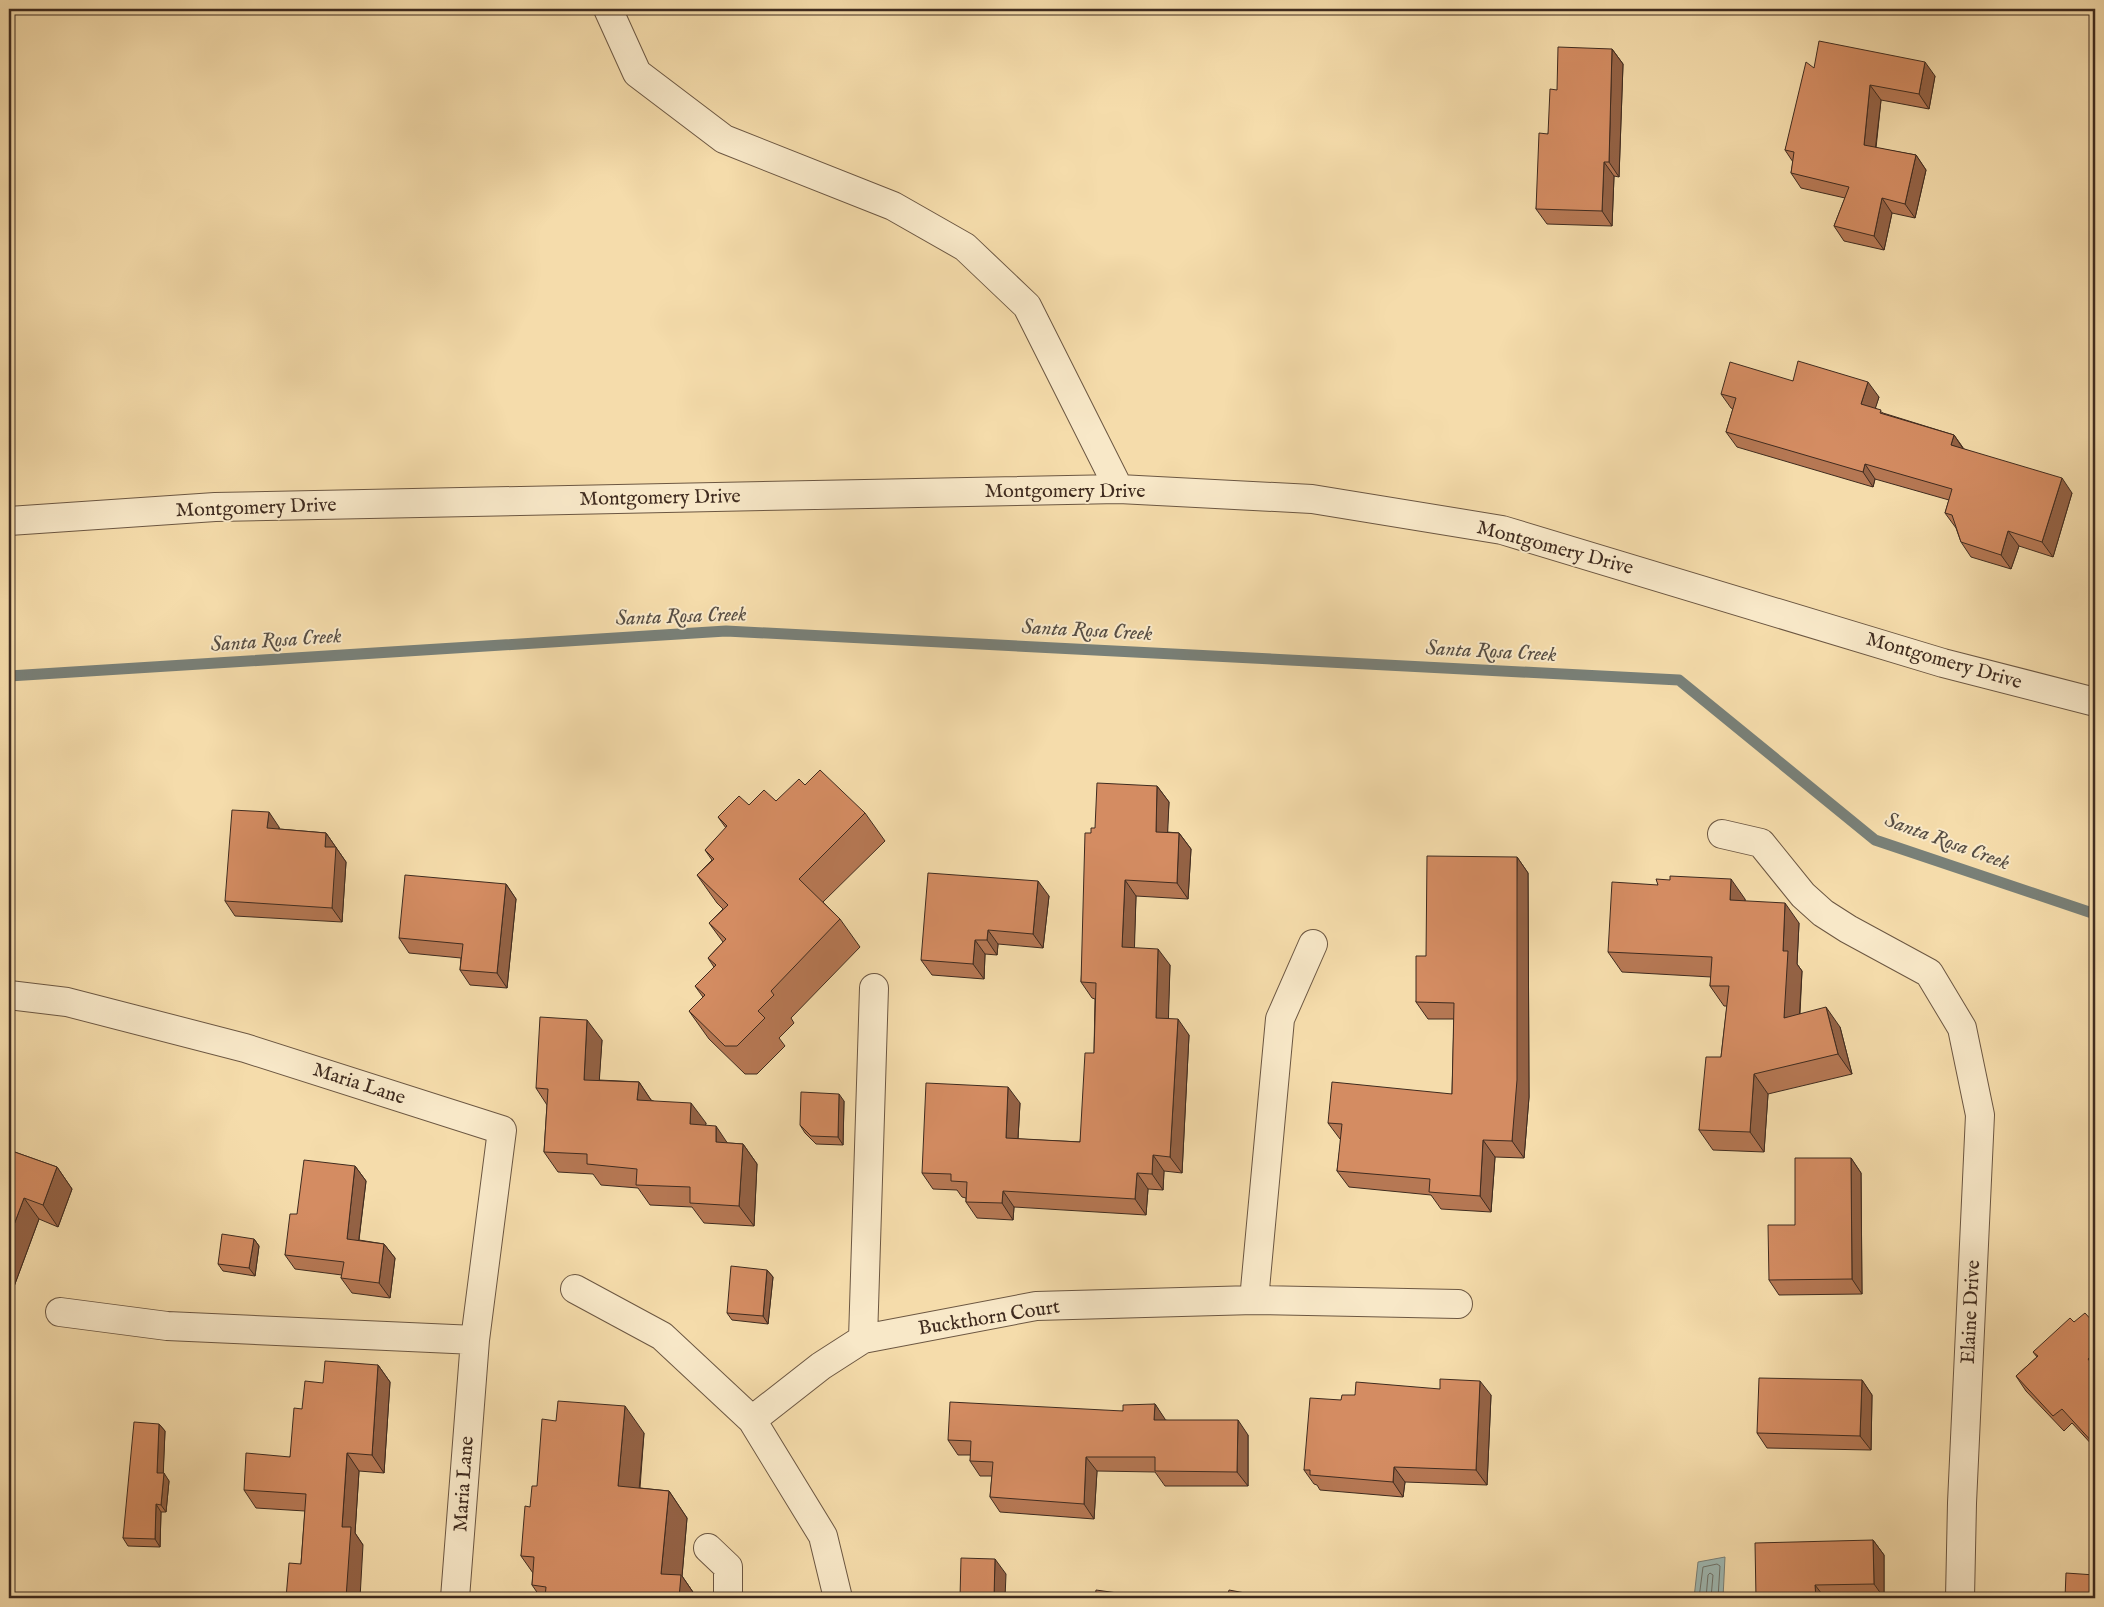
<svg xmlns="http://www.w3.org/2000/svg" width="2104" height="1607" viewBox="0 0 2104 1607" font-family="'IM FELL English',serif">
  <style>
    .water { fill: #9fb9b3; stroke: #798078 }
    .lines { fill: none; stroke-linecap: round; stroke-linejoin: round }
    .shore { stroke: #6f7269; stroke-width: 1 }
    .stream { stroke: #798078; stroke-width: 11 }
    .minor-casing { stroke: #6c5742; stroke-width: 30 }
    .minor { stroke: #f8e8c8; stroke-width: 28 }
    .wall { fill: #b67854; stroke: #3f2b1f }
    .shaded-wall { fill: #946245; stroke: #3f2b1f }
    .building { fill: #d48c62; stroke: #3f2b1f }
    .labels { text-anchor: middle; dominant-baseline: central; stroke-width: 4; stroke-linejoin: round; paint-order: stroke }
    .street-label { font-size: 20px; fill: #3f2b1f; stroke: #f8e8c8 }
    .water-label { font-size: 21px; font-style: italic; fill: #574e44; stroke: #f8e8c8 }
  </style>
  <rect width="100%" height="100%" fill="#f5dcab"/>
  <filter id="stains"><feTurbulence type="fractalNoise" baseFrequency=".004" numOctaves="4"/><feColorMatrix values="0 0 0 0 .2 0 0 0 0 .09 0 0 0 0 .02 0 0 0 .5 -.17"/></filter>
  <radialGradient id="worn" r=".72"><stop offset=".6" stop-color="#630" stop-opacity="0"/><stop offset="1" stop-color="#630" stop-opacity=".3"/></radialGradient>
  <path class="water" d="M1725 1557 1723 1598H1694L1698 1562Z"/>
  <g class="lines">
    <path class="shore" d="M1699 1598 1703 1567 1717 1564 1720 1566 1718 1598
      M1706 1598 1708 1575 1710 1573 1713 1575 1711 1598"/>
    <path class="stream" d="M9 676 726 631 1679 680 1875 840 2095 914"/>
    <g class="minor-casing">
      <path id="minor" d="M608 9 637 73 724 139 893 206 965 247 1027 306 1119 489
        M9 521 215 507 1119 489 1312 499 1502 530 1943 663 2095 702
        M1722 834 1761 843 1803 895 1823 913 1848 929 1929 973 1962 1028 1980 1115 1962 1503 1960 1598
        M9 995 67 1002 245 1048 502 1130 475 1340 455 1598
        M575 1289 662 1336 752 1420 823 1536 838 1598
        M1254 1300 1280 1019 1313 944
        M60 1312 167 1326 475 1340
        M863 1339 874 988
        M752 1420 821 1366 863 1339 1036 1306 1254 1300 1458 1304
        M708 1548 728 1567V1598"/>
    </g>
    <use href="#minor" class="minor"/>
  </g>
  <path class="wall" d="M1612 49 1623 64 1619 177 1614 176 1612 226 1547 224 1536 209 1548 134 1557 90Z
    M1814 68 1935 76 1929 109 1881 100 1876 148 1916 155 1926 170 1915 218 1892 213 1884 250 1844 241 1834 226 1845 198 1801 188 1791 173 1793 162 1785 150Z
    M1793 381 1879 397 1875 408 1883 413 1954 435 1964 449 2072 493 2053 557 2019 546 2011 569 1971 557 1961 542 1956 528 1945 513 1949 500 1875 479 1873 487 1737 447 1726 432 1733 409 1731 408 1721 394Z
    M805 785 865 813 885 841 823 902 840 919 860 947 791 1018 794 1023 779 1038 785 1046 757 1074H745L709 1039 689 1011 703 997 695 986 714 967 708 958 723 942 709 923 723 909 717 903 697 875 712 860 705 850 726 828 718 817 749 805 776 801Z
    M1157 786 1169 802 1167 832 1179 833 1191 849 1188 899 1136 896 1134 948 1170 965 1168 1018 1189 1035 1182 1173 1164 1171 1163 1190 1148 1189 1146 1215 1014 1207 1013 1220 977 1218 966 1202V1198L962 1197 957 1190 933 1189 922 1173 1020 1103 1018 1139 1080 1142 1094 1053 1095 999 1092 998 1081 982 1091 833 1095 828Z
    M279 827V829L326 833 346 862 342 922 235 916 225 901Z
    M1517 857 1528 873 1529 1097 1524 1158 1495 1157 1491 1212 1441 1209 1431 1195 1349 1187 1337 1171 1341 1140 1340 1139 1328 1123 1452 1094 1454 1019H1428L1416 1002 1426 956Z
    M506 884 516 899 507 988 470 985 460 970 461 958 409 953 399 938Z
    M1049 896 1043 948 998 944 997 955 985 954 984 979 932 975 921 960Z
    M1745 899V901L1799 923 1797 964 1802 971 1800 1014 1840 1027 1852 1074 1768 1094 1764 1152 1713 1150 1699 1130 1721 1057 1727 1006H1724L1710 986 1711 977 1622 972 1608 952Z
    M602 1040 599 1080 639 1082 651 1100 706 1123 705 1126 728 1143 743 1144 757 1164 754 1226 704 1223 692 1207 650 1205 638 1188 601 1185 593 1174 558 1172 544 1152 547 1105 536 1088Z
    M844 1101 843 1145 816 1144 805 1133 800 1125Z
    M9 1150 57 1167 72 1189 58 1227 39 1219 9 1300Z
    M1851 1158 1861 1173 1862 1294 1779 1295 1769 1280 1795 1225Z
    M355 1166 366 1181 359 1240 384 1244 395 1258 390 1298 352 1293 341 1278 342 1275 295 1269 285 1255 297 1214Z
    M254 1239 259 1246 255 1276 223 1271 218 1264Z
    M767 1270 773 1277 768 1324 732 1320 727 1313Z
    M2074 1322 2095 1324V1448L2072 1423 2064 1431 2026 1391 2016 1376 2037 1357 2033 1352Z
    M378 1365 390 1382 384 1473 359 1471 355 1533 363 1545 301 1564 305 1511 256 1508 244 1490 290 1457 302 1409 323 1383Z
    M1862 1380 1872 1395 1871 1450 1767 1448 1757 1433Z
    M1355 1395H1491L1487 1485 1405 1482 1403 1497 1320 1490 1317 1485 1314 1484 1304 1470 1341 1400Z
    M1155 1404 1165 1420 1248 1435V1486H1165L1155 1472 1097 1471 1094 1519 1000 1512 990 1497 992 1476H980L970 1461 971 1455H958L948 1440 1123 1411Z
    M159 1424 165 1431 163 1473 169 1481 166 1512H161L160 1547 128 1546 123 1538Z
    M644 1433 640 1488 669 1491 687 1518 682 1576 697 1598H541L532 1585 533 1573 521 1556 530 1507Z
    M1873 1540 1884 1555V1598H1756Z"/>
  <path class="shaded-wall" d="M1612 49 1623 64 1619 177 1609 162Z
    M1925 62 1935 76 1929 109 1919 94Z
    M1870 85 1881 100 1874 160 1864 145Z
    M1916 155 1926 170 1915 218 1905 204Z
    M1604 162 1614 176 1612 226 1602 211Z
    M1882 198 1892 213 1884 250 1874 236Z
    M1868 382 1879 397 1872 419 1861 404Z
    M1954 435 1964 450 1951 445Z
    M1865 464 1875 479 1873 487 1863 472Z
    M2062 478 2072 493 2053 557 2042 542Z
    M2008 531 2019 546 2011 569 2001 555Z
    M1157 786 1169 802 1167 848 1156 832Z
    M269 812 279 827 278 843 267 828Z
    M326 833 346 862 342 922 332 908 325 847Z
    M1179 833 1191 849 1188 899 1177 883Z
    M1517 857 1528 873 1529 1097 1524 1158 1512 1141Z
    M1731 879 1745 899 1744 920 1730 900Z
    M1125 880 1136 896 1134 963 1122 947Z
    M1038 881 1049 896 1043 948 1033 934Z
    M506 884 516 899 507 988 497 973Z
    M1785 903 1799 923 1797 964 1802 971 1798 1038 1784 1018 1783 951Z
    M988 930 998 944 997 955 987 940Z
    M975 940 985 954 984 979 973 964Z
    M1158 949 1170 965 1168 1034 1156 1018Z
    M1826 1007 1840 1027 1852 1074 1838 1054Z
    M1178 1019 1189 1035 1182 1173 1170 1157Z
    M587 1020 602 1040 598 1100 584 1080Z
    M1754 1074 1768 1094 1764 1152 1750 1132Z
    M639 1082 653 1103 637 1100Z
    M1008 1087 1020 1103 1017 1154 1006 1138Z
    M839 1094 844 1101 843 1145 838 1137Z
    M691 1103 706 1123 704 1145 690 1124Z
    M716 1126 730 1147 716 1142Z
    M1483 1140 1495 1157 1491 1212 1480 1196Z
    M743 1144 757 1164 754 1226 739 1206Z
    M1153 1155 1164 1171 1163 1190 1152 1174Z
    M1851 1158 1861 1173 1862 1294 1852 1279Z
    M355 1166 366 1181 357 1254 347 1239Z
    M57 1167 72 1189 58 1227 43 1205Z
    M1137 1173 1148 1189 1146 1215 1135 1199Z
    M1003 1191 1014 1207 1013 1220 1002 1203Z
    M24 1198 39 1219 9 1300V1238Z
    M254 1239 259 1246 255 1276 249 1268Z
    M384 1244 395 1258 390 1298 379 1283Z
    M767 1270 773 1277 768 1324 763 1316Z
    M378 1365 390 1382 384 1473 372 1455Z
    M1862 1380 1872 1395 1871 1450 1860 1436Z
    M1480 1381 1491 1395 1487 1485 1476 1470Z
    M1155 1404 1165 1419V1435L1154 1420Z
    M625 1406 644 1433 637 1513 618 1486Z
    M1238 1420 1248 1435V1486L1237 1472Z
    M159 1424 165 1431 163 1480 157 1473Z
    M347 1453 359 1471 355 1533 363 1545 360 1598H346L342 1527Z
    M1086 1457 1097 1471 1094 1519 1084 1504Z
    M1394 1467 1405 1482 1403 1497 1393 1482Z
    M164 1473 169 1481 166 1512 161 1505Z
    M669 1491 687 1518 682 1576 697 1598H678L661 1574Z
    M156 1504 161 1512 160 1547 155 1539Z
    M1873 1540 1884 1555V1598L1874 1584Z
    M995 1559 1006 1574 1005 1598H994Z
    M1815 1585 1825 1598H1816Z"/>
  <path class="building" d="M1819 41 1925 62 1919 94 1870 85 1864 145 1916 155 1905 204 1882 198 1874 236 1834 226 1849 187 1791 173 1794 152 1785 150 1806 62 1814 68Z
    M1558 47 1612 49 1609 162H1604L1602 211 1536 209 1539 133 1548 134 1550 89 1557 90Z
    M1798 361 1868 382 1861 404 1881 410 1880 413 1954 435 1951 445 2062 478 2042 542 2008 531 2001 555 1961 542 1952 515 1945 513 1952 489 1865 464 1863 472 1726 432 1736 398 1721 394 1730 362 1793 381Z
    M820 770 865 813 799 879 840 919 771 991 774 995 758 1011 765 1018 737 1046H725L689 1011 705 995 695 986 716 965 708 958 726 939 709 923 728 905 697 875 714 859 705 850 727 826 718 817 739 796 749 805 764 790 776 801 799 779 805 785Z
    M1097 783 1157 786 1156 832 1179 833 1177 883 1125 880 1122 947 1158 949 1156 1018 1178 1019 1170 1157 1153 1155 1152 1174 1137 1173 1135 1199 1003 1191 1002 1203 966 1202 967 1182 951 1181V1174L922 1173 926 1083 1008 1087 1006 1138 1080 1142 1085 1053H1094L1096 983 1081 982 1085 833H1091V828H1095Z
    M232 810 269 812 267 828 326 833 325 847H336L332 908 225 901Z
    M1427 856 1517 857V1080L1512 1141 1483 1140 1480 1196 1429 1192 1430 1179 1337 1171 1342 1124 1328 1123 1332 1082 1452 1094 1454 1003 1416 1002V956H1426Z
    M928 873 1038 881 1033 934 988 930 987 940H975L973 964 921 960Z
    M405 875 506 884 497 973 460 970 463 944 399 938Z
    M1670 876 1731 879 1730 900 1785 903 1783 951H1788L1784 1018 1826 1007 1838 1054 1754 1074 1750 1132 1699 1130 1706 1057H1721L1729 986H1710L1712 957 1608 952 1612 882 1658 885 1656 879 1670 880Z
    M540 1017 587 1020 584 1080 639 1082 637 1100 691 1103 690 1124 716 1126V1142L743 1144 739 1206 690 1203V1187L636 1185 637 1169 587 1164V1154L544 1152 548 1089 536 1088Z
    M801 1092 839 1094 838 1137 811 1136 800 1125Z
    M9 1150 57 1167 43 1205 24 1198 9 1238Z
    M1795 1158H1851L1852 1279 1769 1280 1768 1225H1795Z
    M304 1160 355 1166 347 1239 384 1244 379 1283 341 1278 344 1262 285 1255 290 1214H297Z
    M222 1234 254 1239 249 1268 218 1264Z
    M731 1266 767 1270 763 1316 727 1313Z
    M2085 1313 2095 1324V1352L2088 1359 2095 1368V1443L2094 1444 2062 1409 2053 1416 2016 1376 2038 1356 2033 1352 2070 1318 2074 1322Z
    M325 1361 378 1365 372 1455 347 1453 342 1527H351L346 1598H286L289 1563 301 1564 306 1494 244 1490 246 1453 290 1457 294 1408 302 1409 305 1381 323 1383Z
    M1759 1378 1862 1380 1860 1436 1757 1433Z
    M1440 1379 1480 1381 1476 1470 1394 1467 1393 1482 1310 1475V1470H1304L1310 1398 1341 1400 1342 1395H1355L1356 1382 1440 1389Z
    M558 1401 625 1406 618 1486 669 1491 661 1574 681 1575 679 1598H545L546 1587 532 1585 534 1557 521 1556 525 1506 530 1507 532 1486H537L542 1419 556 1421Z
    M950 1402 1123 1411V1405L1155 1404 1154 1420H1238L1237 1472 1155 1471V1457H1086L1084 1504 990 1497 993 1462 970 1461 971 1441 948 1440Z
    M134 1422 159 1424 157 1473H164L161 1505 156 1504 155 1539 123 1538Z
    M1873 1540 1874 1584 1815 1585 1816 1598H1756L1755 1543Z
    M961 1558 995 1559 994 1598H948V1596L960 1597Z
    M2066 1573 2095 1575V1598H2065Z
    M1096 1590 1132 1595V1598H1095Z
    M1229 1590 1272 1598H1227Z"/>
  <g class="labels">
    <g class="street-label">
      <text x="1065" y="491">Montgomery Drive</text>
      <text transform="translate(660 498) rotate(-1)">Montgomery Drive</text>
      <text transform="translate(256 508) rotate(-2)">Montgomery Drive</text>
      <text transform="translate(1555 548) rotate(15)">Montgomery Drive</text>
      <text transform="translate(1944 661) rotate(16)">Montgomery Drive</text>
      <text transform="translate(359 1084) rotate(18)">Maria Lane</text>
      <text transform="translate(1971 1312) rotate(-87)">Elaine Drive</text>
      <text transform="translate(989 1318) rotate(-9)">Buckthorn Court</text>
      <text transform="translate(464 1484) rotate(-86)">Maria Lane</text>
    </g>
    <g class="water-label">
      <text transform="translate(681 617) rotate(-2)">Santa Rosa Creek</text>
      <text transform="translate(1087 631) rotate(3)">Santa Rosa Creek</text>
      <text transform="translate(276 641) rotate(-4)">Santa Rosa Creek</text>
      <text transform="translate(1491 652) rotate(3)">Santa Rosa Creek</text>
      <text transform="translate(1947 842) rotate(20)">Santa Rosa Creek</text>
    </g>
  </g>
  <rect width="2104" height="1607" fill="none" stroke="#f5dcab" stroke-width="30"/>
  <rect x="10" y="10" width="2084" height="1587" fill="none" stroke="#3f2b1f" stroke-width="2.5"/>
  <rect x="15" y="15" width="2074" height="1577" fill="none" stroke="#3f2b1f"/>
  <rect width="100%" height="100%" filter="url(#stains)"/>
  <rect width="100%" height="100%" fill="url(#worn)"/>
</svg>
